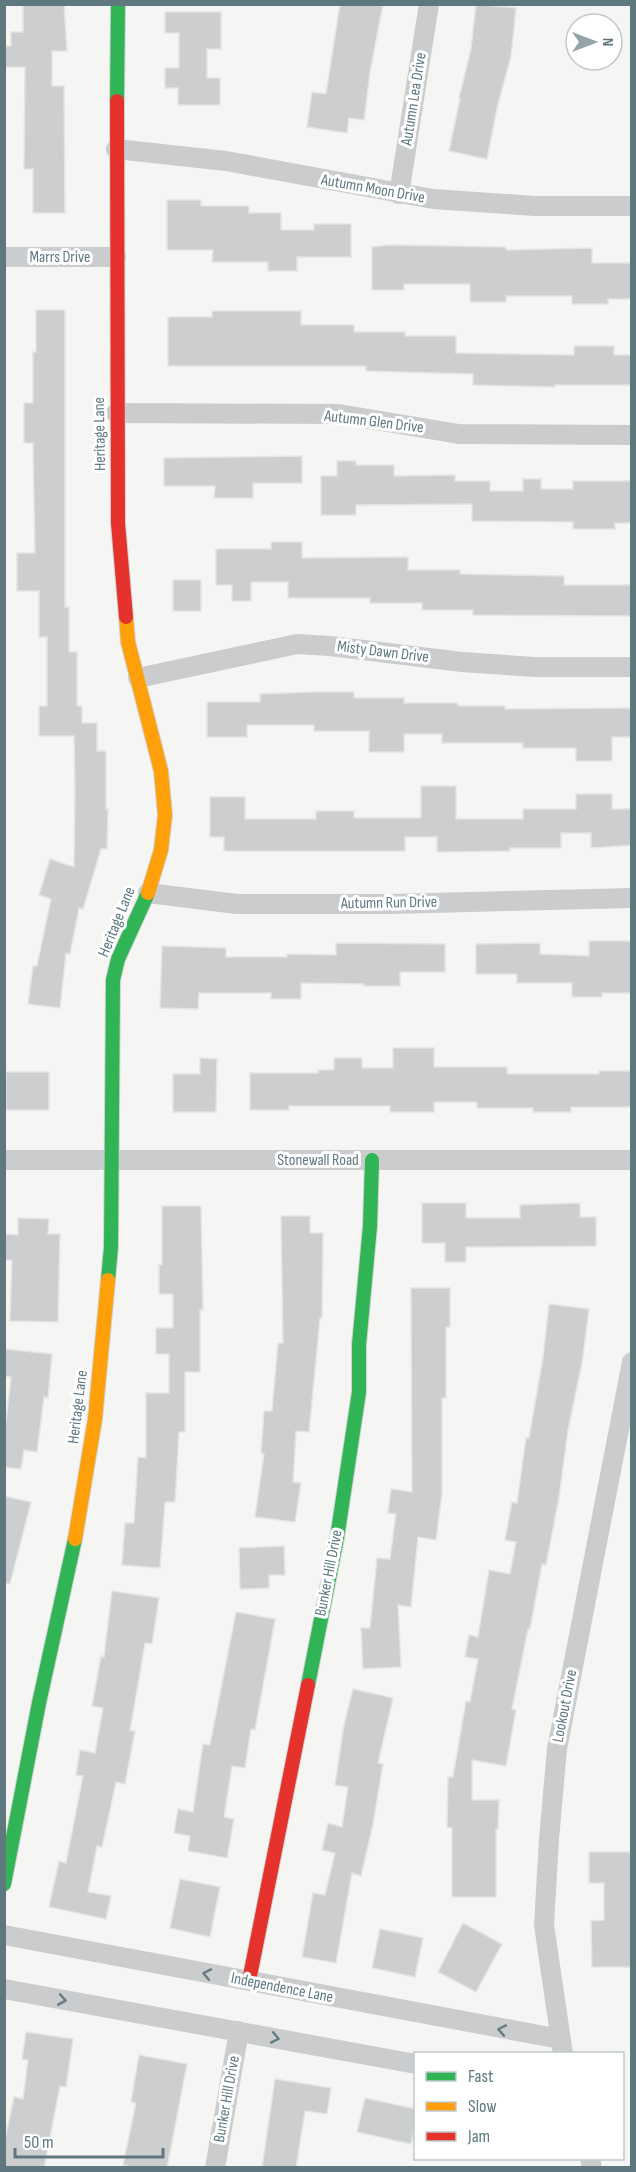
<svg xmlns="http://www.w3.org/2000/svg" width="636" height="2172" viewBox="0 0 636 2172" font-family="'Sofia Sans Condensed',sans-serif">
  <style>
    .building { fill: #cccecf; stroke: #e4e4e4; stroke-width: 1.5 }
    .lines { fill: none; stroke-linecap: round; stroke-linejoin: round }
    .fast-casing { stroke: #d1d3d3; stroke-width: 16 }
    .slow-casing { stroke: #d1d3d3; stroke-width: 16 }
    .jam-casing { stroke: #d1d3d3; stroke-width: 16 }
    .street { stroke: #cacccd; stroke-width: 20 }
    .fast { stroke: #30b455; stroke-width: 14 }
    .slow { stroke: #ff9f0a; stroke-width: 14 }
    .jam { stroke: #e5322d; stroke-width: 14 }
    .oneway { stroke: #647c84 }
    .labels { text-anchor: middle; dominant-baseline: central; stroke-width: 6; stroke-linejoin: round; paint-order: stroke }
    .street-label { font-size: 16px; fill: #5f7880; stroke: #fff }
  </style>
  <rect width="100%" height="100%" fill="#f5f5f4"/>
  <path class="building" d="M23 4H64L67 51H52V86H64L65 213H33V169H24L25 67H4V46H11V32H23Z
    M340 4H383L370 72 364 120 349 118 347 133 307 127 312 92 326 94Z
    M476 4 516 8 511 56 497 108 487 159 449 151 460 99 459 98 471 49Z
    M165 12H221V49H207V78H220V105H178V88H165V68H179V33H165Z
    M167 200H201V206H249V213H281V230H314V224H351V257H297V271H268V262H212L213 250H167Z
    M389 245 506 247V250L592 248V263H632V299H608V304H572V296H506V302H470V284H404V290H372V247Z
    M36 310H65V607H69V652H77V706H82V723H97V751H106V809H108L107 849H101L83 909 79 908 70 954 66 953 60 1008 28 1004 33 966H37L51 899 39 895 50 859 74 867 75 790 74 736H39V706H47V637H39V591H17V553H35L33 443H24V403H33V352H36Z
    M212 311H301V325H354V332H405V336H456V353L574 355V346H614V355H632V385H555V387L473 385V374L366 371V366H168V317H212Z
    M302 456V483H253V498H214L215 486H164V458Z
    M337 461H356V465H394V476L455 475V481H490V491H523V479H541V489H573V481H632V523H615V529H573V522L472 521V504L356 505V515H321V476H337Z
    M271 542H302V558L408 557V570H460V574L564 576V585H632V616L473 615V610H422V603H370V598H288V582H251V601H232V585H216V549H271Z
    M173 580H201V611H173Z
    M314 692H354V698H404V703H458V706H505V709L632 708V737H612V761H576V748H523V743H442V734H404V752H369V731H314V725H247V737H207V702H260V694Z
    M421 786H456V819H523V809H576V794H612V809H632V845L591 848V833H561V848H510V851L437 852V837H405V851H224V837H210V797H245V819H316V811H354V818H421Z
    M589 941H632V993H602V997H572V983H517V974H476V944L540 943V954L589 956Z
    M336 943 445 944V972H400V986H364V984L301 983V999H271V993H199L198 1009 160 1008 162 946 226 948V957H287V954L336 955Z
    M393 1048H434V1067H507V1074H599V1071H632V1107H571V1112H533V1108H477V1102H434V1112H390V1106H289V1110H250V1073H318V1070H334V1058H362V1068H393Z
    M200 1058 217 1059 216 1112H173V1074H200Z
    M6 1072H49V1110H6Z
    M422 1203H466V1218H520V1205L580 1203V1217H596V1246L466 1247V1262H445V1243H422Z
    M162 1206H201L203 1310H200V1372H185V1432H179L175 1502H165L160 1568 122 1565 125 1523H134L138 1457 146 1458V1393H169V1354H156V1328H173V1294H159V1265H162Z
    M281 1216H310V1233H323L322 1318H320L309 1432 296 1431 293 1482 301 1483 295 1522 255 1517 264 1454 261 1453 264 1411H272L278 1343H283Z
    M18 1218 49 1219 48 1234H60L58 1322 10 1321 12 1260H4V1234L18 1235Z
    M411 1288H450V1327H446V1398H442V1493L436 1540 418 1537 411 1607 398 1605 401 1667 363 1669 361 1628H370L377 1558 390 1559 396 1514 388 1513 391 1489 412 1492Z
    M549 1304 589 1309 582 1363 568 1430 559 1497 546 1565 542 1564 530 1629H528L512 1709 516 1710 506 1766 472 1760V1800H499L498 1829H496V1897H452V1828L447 1827 448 1777H453L466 1701 470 1702 478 1659 465 1657 469 1635 478 1637 489 1570 510 1574 516 1542 505 1540 512 1502 517 1503 526 1438H529L543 1358Z
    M4 1349 52 1354 48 1398 44 1397 37 1452 24 1450 21 1469 4 1467V1422H6L11 1377 4 1376Z
    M4 1496 31 1502 10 1584 4 1583Z
    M284 1546 285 1575H269V1588L240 1589 239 1548Z
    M112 1591 159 1598 152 1644 145 1643 130 1731H135L125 1784 116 1782 102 1847 97 1846 88 1892 111 1896 106 1919 49 1907 59 1861 66 1863 83 1776 76 1775 80 1750 95 1753 103 1708 92 1706 101 1656 104 1657Z
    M236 1612 275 1619 255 1730 251 1729 245 1768 232 1766 224 1817 234 1819 227 1858 188 1851 190 1836 174 1833 178 1809 193 1812 203 1744 210 1745Z
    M353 1689 393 1698 378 1763 383 1764 373 1824 361 1876 352 1873 336 1963 302 1957 313 1893 325 1895 335 1853 322 1850 328 1823 342 1827 348 1787 335 1785 344 1725Z
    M589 1852H632V1967H592L591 1921 604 1920V1883H589Z
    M180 1879 220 1887 210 1937 170 1928Z
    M463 1923 502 1944 476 1992 438 1972Z
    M380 1929 423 1938 415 1977 372 1968Z
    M26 2032 73 2039 66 2087 60 2086 44 2168H4V2144L14 2097 23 2099 28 2060 22 2059Z
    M139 2055 187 2064 167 2168H134L123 2165 136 2103 131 2102Z
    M275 2079 331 2088 327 2114 305 2111 296 2168H262Z
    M365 2098 416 2109V2124L411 2144 357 2132Z"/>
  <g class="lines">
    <g class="fast-casing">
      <path id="fast" d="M117 101 118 4
        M108 1280 111 1247 113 980 118 959 148 893
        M308 1685 337 1538 359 1392V1345L370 1226 372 1160
        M4 1884 39 1703 75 1539"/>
    </g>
    <g class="slow-casing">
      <path id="slow" d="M126 617 128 642 161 771 165 815 161 850 148 893
        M75 1539 95 1419 108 1280"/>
    </g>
    <g class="jam-casing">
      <path id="jam" d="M117 101 118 523 126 617
        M249 1981 308 1685"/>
    </g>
    <path class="street" d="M116 149 226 161 433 199 535 206H632
      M399 194 429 4
      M4 257H116
      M116 413 339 414 459 434 632 435
      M138 678 297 644 330 646 462 662 535 667H632
      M148 893 237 904H390L632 898
      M4 1160H632
      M4 1935 560 2039
      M4 1989 416 2064
      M563 2054 544 1925 549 1839 557 1749 632 1362
      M590 2158 592 2168
      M215 2168 239 2031"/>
    <use href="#fast" class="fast"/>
    <use href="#slow" class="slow"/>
    <use href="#jam" class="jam"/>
  </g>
  <defs><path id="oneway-chevron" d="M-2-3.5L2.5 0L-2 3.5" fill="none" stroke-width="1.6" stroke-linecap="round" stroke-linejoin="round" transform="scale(1.5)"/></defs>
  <g class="oneway">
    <use href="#oneway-chevron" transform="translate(207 1974) rotate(-169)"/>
    <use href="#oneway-chevron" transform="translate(62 2000) rotate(10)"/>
    <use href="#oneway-chevron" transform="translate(502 2030) rotate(-169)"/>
    <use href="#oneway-chevron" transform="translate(275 2038) rotate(11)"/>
  </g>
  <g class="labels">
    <g class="street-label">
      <text transform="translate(414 99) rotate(-81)">Autumn Lea Drive</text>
      <text transform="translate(373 189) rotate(10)">Autumn Moon Drive</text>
      <text x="60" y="257">Marrs Drive</text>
      <text transform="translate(374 422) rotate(7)">Autumn Glen Drive</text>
      <text transform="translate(100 434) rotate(-91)">Heritage Lane</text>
      <text transform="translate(383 652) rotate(7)">Misty Dawn Drive</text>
      <text transform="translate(389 903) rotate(-1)">Autumn Run Drive</text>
      <text transform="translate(117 922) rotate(-68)">Heritage Lane</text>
      <text x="318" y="1160">Stonewall Road</text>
      <text transform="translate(78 1407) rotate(-83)">Heritage Lane</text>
      <text transform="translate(329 1573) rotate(-79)">Bunker Hill Drive</text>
      <text transform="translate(565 1706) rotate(-79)">Lookout Drive</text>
      <text transform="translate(282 1988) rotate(11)">Independence Lane</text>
      <text transform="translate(227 2099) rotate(-80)">Bunker Hill Drive</text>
    </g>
  </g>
  <rect width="636" height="2172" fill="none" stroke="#5f7880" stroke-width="12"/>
  <rect x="414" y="2052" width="210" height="108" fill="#ffffff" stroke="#bfc9cc" stroke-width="1.5"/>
  <rect x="426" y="2072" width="30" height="9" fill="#30b455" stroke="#bfc9cc" stroke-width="1.5"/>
  <text x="468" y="2082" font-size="18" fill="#5f7880">Fast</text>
  <rect x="426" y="2102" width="30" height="9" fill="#ff9f0a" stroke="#bfc9cc" stroke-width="1.5"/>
  <text x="468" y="2112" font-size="18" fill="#5f7880">Slow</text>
  <rect x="426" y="2132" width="30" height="9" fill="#e5322d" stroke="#bfc9cc" stroke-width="1.5"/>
  <text x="468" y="2142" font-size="18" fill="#5f7880">Jam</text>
  <g transform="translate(594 42) rotate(90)"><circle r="28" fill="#ffffff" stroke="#bfc9cc" stroke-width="1.5"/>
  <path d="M0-4.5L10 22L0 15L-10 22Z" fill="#94a4a9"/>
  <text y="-9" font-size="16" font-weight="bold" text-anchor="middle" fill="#5f7880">N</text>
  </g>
  <path d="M15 2148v9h148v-9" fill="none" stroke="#5f7880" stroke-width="3"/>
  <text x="24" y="2148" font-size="18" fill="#5f7880" stroke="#ffffff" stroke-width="4.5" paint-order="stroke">50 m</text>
</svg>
